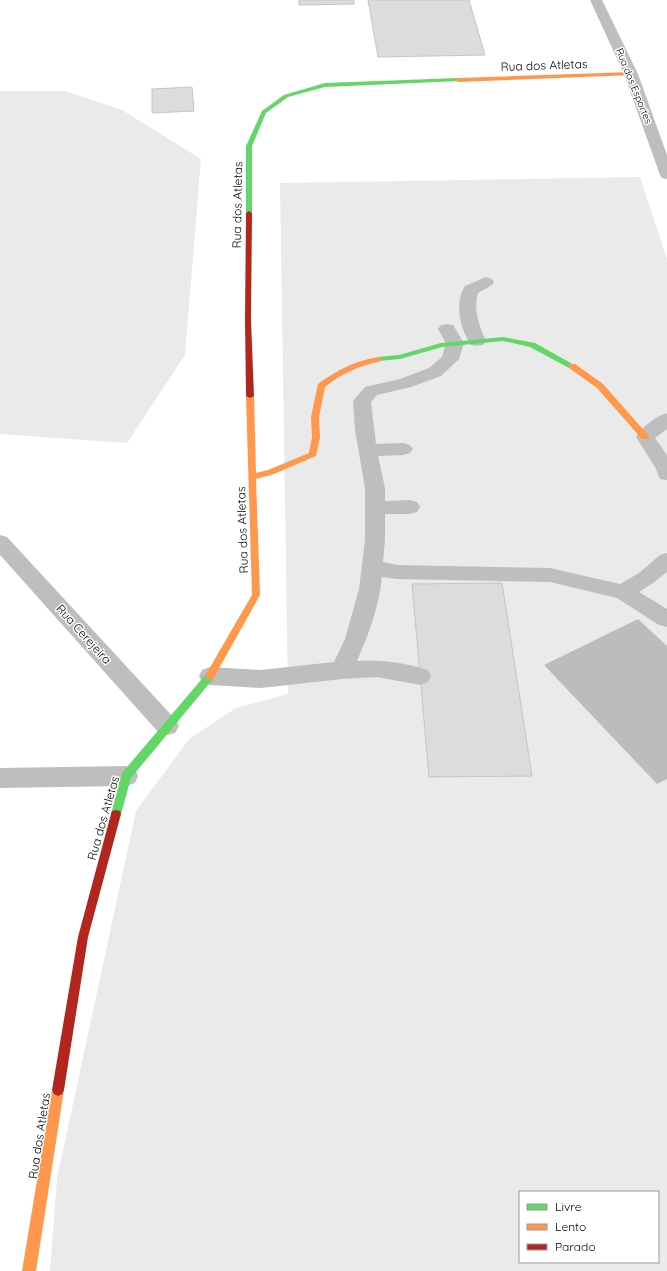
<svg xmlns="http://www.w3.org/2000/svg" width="667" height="1271" viewBox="0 0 667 1271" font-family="Quicksand,sans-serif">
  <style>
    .green { fill: #eaeaea; fill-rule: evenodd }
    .water { fill: #bcbcbc }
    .building { fill: #dcdcdc; stroke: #c5c5c5 }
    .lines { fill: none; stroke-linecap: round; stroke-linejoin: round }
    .street { fill: #bebebe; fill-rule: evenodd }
    .fast { fill: #63d668; fill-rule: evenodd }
    .slow { fill: #ff974d; fill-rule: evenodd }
    .jam { fill: #b3261e; fill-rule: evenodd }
    .labels { text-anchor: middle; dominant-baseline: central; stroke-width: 3; stroke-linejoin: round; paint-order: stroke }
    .far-street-label { font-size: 10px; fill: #000; stroke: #fff }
    .street-label { font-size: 12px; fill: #000; stroke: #fff }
  </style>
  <rect width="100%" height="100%" fill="#fff"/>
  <path class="green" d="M0 91H65L122 110 201 159 185 355 127 443 0 434Z
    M640 177 667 259V1271H50L57 1178 136 811 189 739 236 708 288 694 280 183ZM520 1192H658V1262H520Z"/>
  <path class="water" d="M638 619 667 646V779L657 784 544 665Z"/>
  <path class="building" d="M299 0H354V4L299 5Z
    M368 0H469L485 55 378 57Z
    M192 87 194 111 152 113V89Z
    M502 583 532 776 429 777 412 584Z"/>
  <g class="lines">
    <path class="street" d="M590 0H602L638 74 667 155V179L662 178 660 175 624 74Z
      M486 277 492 279 494 282 492 285 478 293C473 310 479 325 486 341L483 345 477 346 471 345C460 329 454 303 465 286Z
      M447 324 453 325 464 343 459 359 441 376 411 387 377 395 371 402 376 444 403 443 410 445 413 449 410 453 403 455 378 456 385 488V501L410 500 417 502 420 507 417 512 410 514H385V540L383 562 397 565 550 568 620 584 639 573 660 555 667 553V572L653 583 639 592 667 609V627L659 625 617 598 550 582 397 579 382 577C379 606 369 634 357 661 381 659 405 663 428 670L431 676 428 682 420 685 377 677 342 679 261 688 210 685 202 682 199 676 202 670 210 667 261 670 334 662 345 639 359 589 365 540V488L355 430 353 401 365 387 400 379 429 368 442 357 446 343 438 329 441 325Z
      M667 413V429L655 438 667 455V480L660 479 655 467 636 437C642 427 656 416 667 413Z
      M0 535 7 537 175 719 179 726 175 733 167 735 159 733 0 555Z
      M126 766 135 769 138 776 135 783 126 786 0 788V768Z"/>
    <path class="fast" d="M458 78 460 79V81L325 87 288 97 266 113 252 146V213L249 215 246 213V146L262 111 284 95 325 83Z
      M503 337 535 343 576 366 572 368H569L530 347 503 341 442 347 400 359 378 361 374 359 378 357 399 355 441 343Z
      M210 672 213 673 215 676 213 679 131 778 121 814 120 817 116 818 112 817 111 814 122 773 207 673Z"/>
    <path class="slow" d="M631 72 634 74 633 75 458 82 455 80 458 78Z
      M378 357H381V361C359 366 342 373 325 387L319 417 320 437 316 456 274 474 256 479 260 595 213 679H207L205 676 252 595 246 396 250 394 254 396 256 473 268 470 309 453 312 437 311 417 318 384C337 370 355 361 378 357Z
      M569 364H575L603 384 648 435 649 437 648 439H642L597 388 569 368Z
      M58 1084 62 1086 64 1090 36 1271H22L52 1090 54 1086Z"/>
    <path class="jam" d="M249 211 252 213 251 320 254 396 250 398 246 396 245 320 246 213Z
      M116 810 120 811 121 814 88 937 64 1090 62 1094 58 1096 54 1094 52 1090 78 937 111 814 112 811Z"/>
  </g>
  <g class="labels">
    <g class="far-street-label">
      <text transform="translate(634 86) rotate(68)">Rua dos Esportes</text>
    </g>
    <g class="street-label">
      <text transform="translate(544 65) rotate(-2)">Rua dos Atletas</text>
      <text transform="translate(237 205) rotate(-89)">Rua dos Atletas</text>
      <text transform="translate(242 530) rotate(-92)">Rua dos Atletas</text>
      <text transform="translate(84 634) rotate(48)">Rua Cerejeira</text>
      <text transform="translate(103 818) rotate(-74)">Rua dos Atletas</text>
      <text transform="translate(39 1136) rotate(-81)">Rua dos Atletas</text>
    </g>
  </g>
  <rect x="519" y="1191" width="140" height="72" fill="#ffffff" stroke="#999999"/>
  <rect x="527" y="1204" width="20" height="6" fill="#63d668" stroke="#999999"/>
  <text x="555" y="1211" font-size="12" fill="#000000">Livre</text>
  <rect x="527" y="1224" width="20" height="6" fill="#ff974d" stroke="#999999"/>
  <text x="555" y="1231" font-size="12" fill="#000000">Lento</text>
  <rect x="527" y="1244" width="20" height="6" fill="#b3261e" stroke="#999999"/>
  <text x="555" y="1251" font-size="12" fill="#000000">Parado</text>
</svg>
